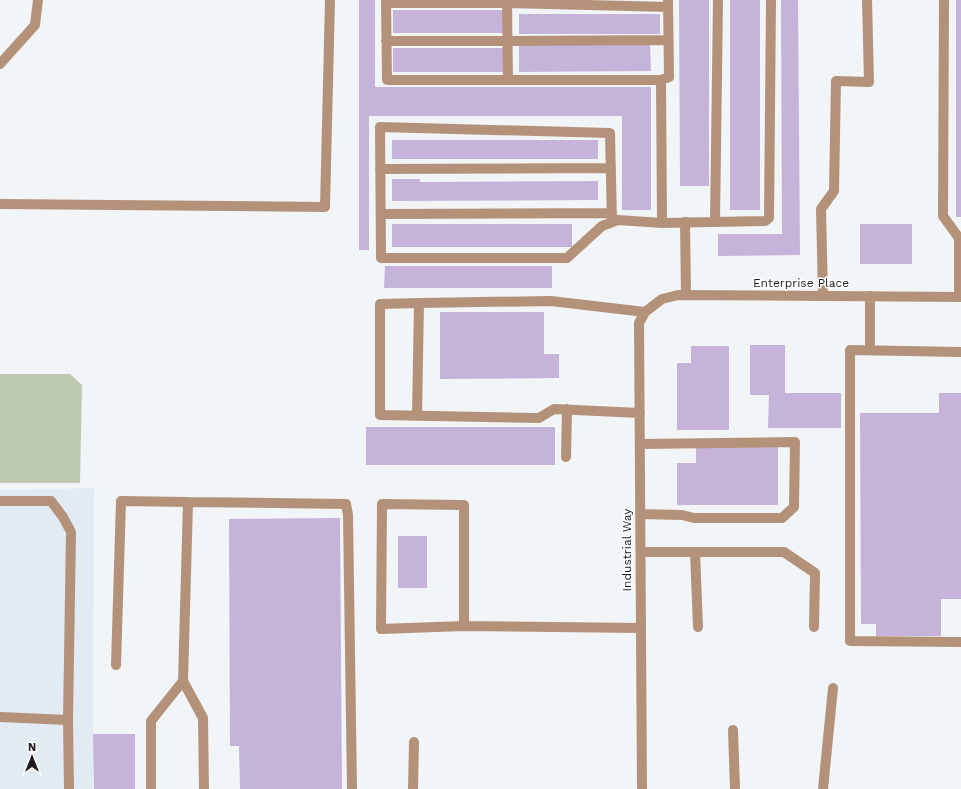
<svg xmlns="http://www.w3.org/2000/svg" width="961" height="789" viewBox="0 0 961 789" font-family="'Work Sans',sans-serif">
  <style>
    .built { fill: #e2ebf4 }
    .green { fill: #bdc9b1 }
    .building { fill: #c5b3da }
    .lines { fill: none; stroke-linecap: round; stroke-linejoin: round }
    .minor { stroke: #b4927a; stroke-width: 10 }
    .labels { text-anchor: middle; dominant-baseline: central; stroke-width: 3; stroke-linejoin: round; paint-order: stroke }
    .street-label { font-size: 12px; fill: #1b1c1d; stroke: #fff }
  </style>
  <rect width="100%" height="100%" fill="#f2f5f8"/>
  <path class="built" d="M94 488 93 789H0V490Z"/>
  <path class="green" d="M0 374H70L82 385 80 483H0Z"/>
  <path class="building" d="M359 0H375V87H651V210H622V116H369V250H359Z
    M679 0H709V186H680Z
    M730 0H760V210H730Z
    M781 0H798L800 255 718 256V234H782Z
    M956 0H961V217H956Z
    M393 10H504V33H393Z
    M519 14H660V34H519Z
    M519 45H650L651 71 519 72Z
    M393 48H504V72H393Z
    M392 140H598V159H392Z
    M392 179H420V182L598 181V200L392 201Z
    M392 224H572V247H392Z
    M860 224H912V264H860Z
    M385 266H552V288H384Z
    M440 312H544V354H559V378L440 379Z
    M750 345H785V393H841V428H768L769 395H750Z
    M691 346H729V430H677V363H691Z
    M939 393H961V599H941V636H876V624H861L860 413H939Z
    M366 427H555V465H366Z
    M696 446H778V505H677V463H696Z
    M340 518 342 789H240L239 746H230L229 519Z
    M398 536H427V588H398Z
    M93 734H135V789H94Z"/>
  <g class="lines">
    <path class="minor" d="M386 0 387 80H661L662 223 765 221 769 218 771 0
      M944 0 943 216 959 238V297
      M386 3H507V0
      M386 41H507L668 40
      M0 64 35 25 38 0
      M508 80 507 3 668 7
      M661 80 669 77 668 0
      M380 169 611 168
      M0 204 325 207 330 0
      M381 214 612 213
      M612 222 610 133 380 127 381 258H567L602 226 618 220 662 223
      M685 222 686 295
      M715 222 718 0
      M823 296 821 209 834 191 836 81 869 82 867 0
      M870 296V350
      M419 303 380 304V415L539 418 554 409 640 413
      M961 352 850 350V641L961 642
      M417 416 419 303 551 301 645 312
      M640 444 795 442 794 507 782 518H694L682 515 640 514
      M566 457 567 409
      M0 501H51L63 517 71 532 68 720 0 717
      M641 552H784L815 573 814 627
      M695 552 698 627
      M464 626 381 629 382 504 464 505V626L641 628
      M116 665 121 501 188 502
      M183 681 203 718 204 789
      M68 720 69 789
      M733 730 735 789
      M151 789V721L183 681 188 502 346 504 348 515 352 789
      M413 789 414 742
      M642 789 639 323 645 312 662 299 678 295 961 297
      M823 789 833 688"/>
  </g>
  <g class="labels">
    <g class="street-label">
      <text x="801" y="283">Enterprise Place</text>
      <text transform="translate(627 550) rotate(-90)">Industrial Way</text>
    </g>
  </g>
  <g transform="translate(32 757)" stroke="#ffffff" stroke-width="3" paint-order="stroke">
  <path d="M0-3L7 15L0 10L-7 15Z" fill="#1b1c1d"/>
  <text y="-6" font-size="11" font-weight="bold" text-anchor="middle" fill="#1b1c1d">N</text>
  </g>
</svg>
